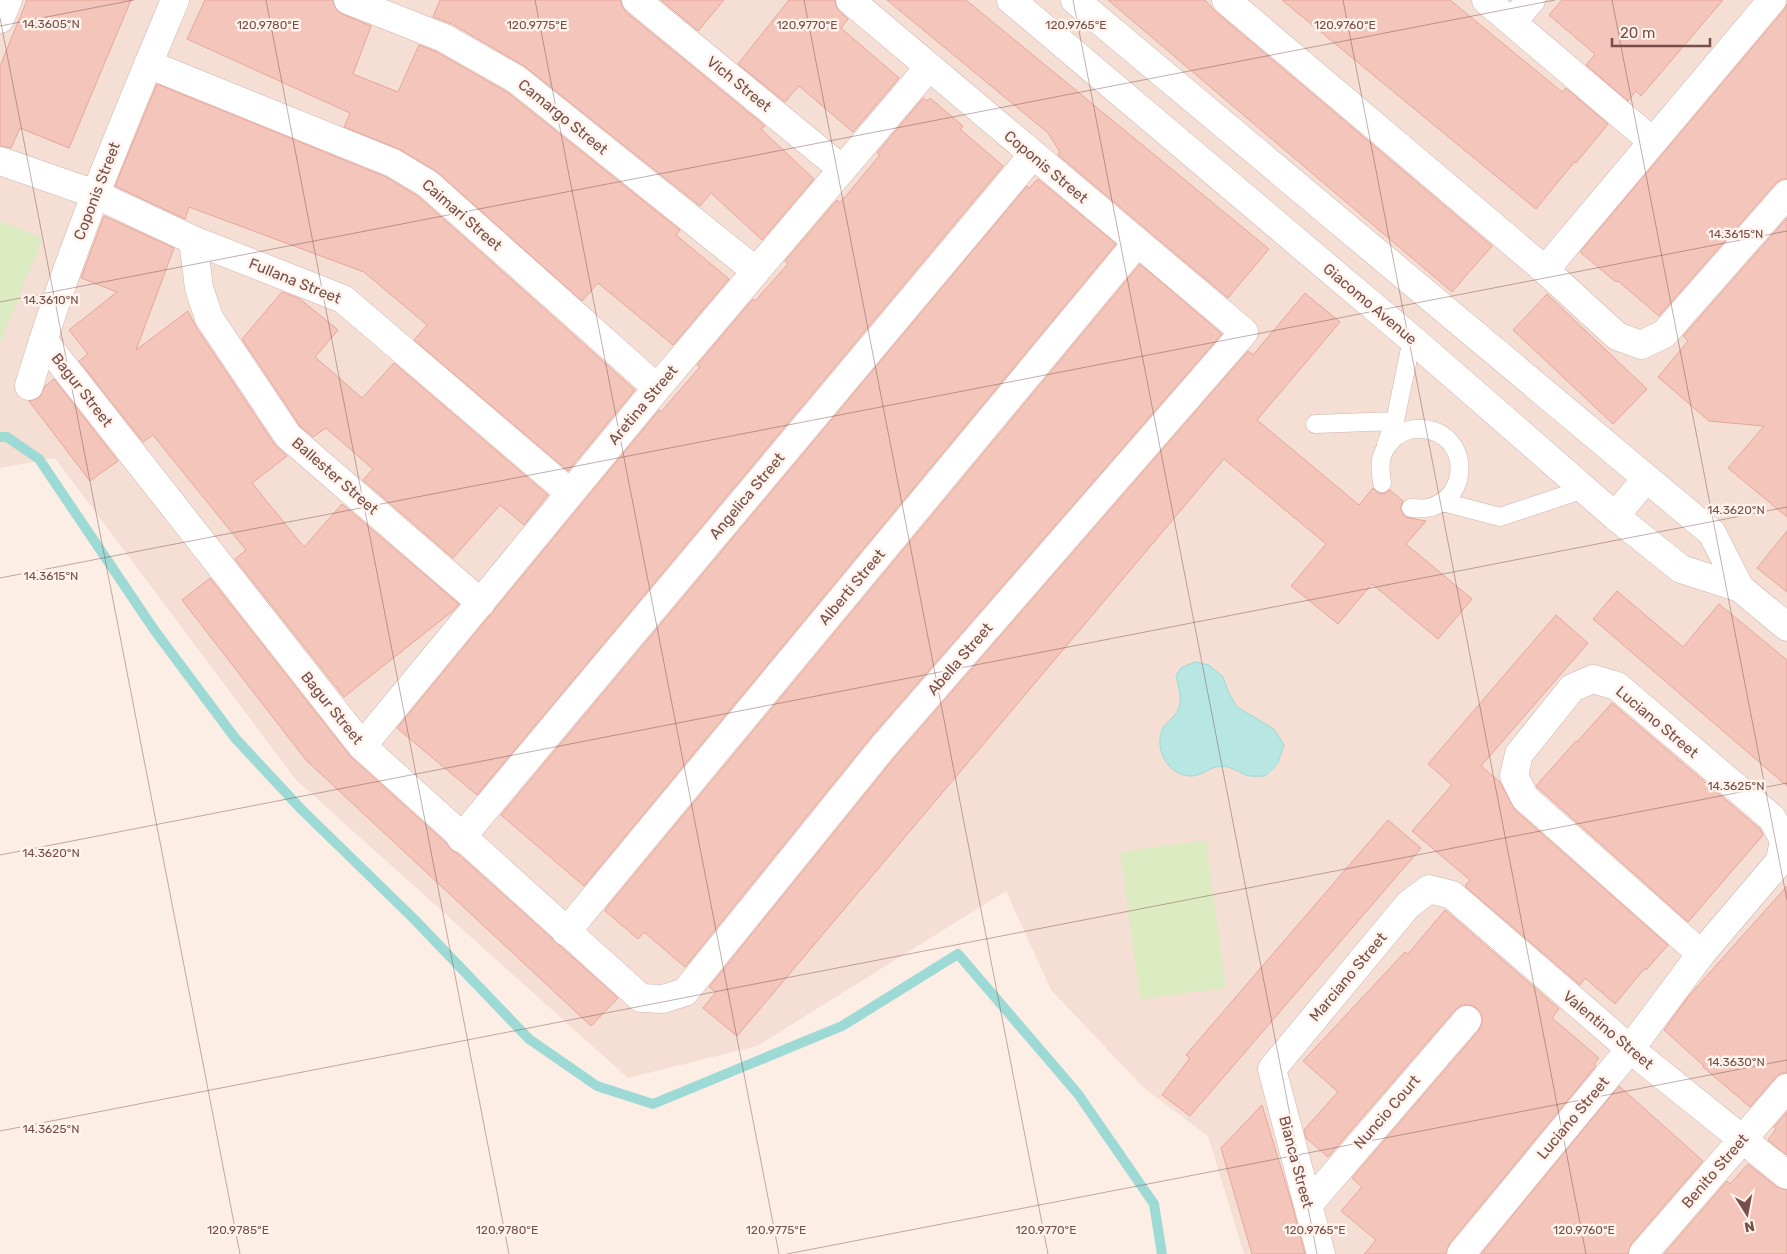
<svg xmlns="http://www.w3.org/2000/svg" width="1787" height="1254" viewBox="0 0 1787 1254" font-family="Rubik,sans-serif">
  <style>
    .residential { fill: #f5ded3 }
    .green { fill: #ddebc3 }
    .water { fill: #b8e7e3; stroke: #9edad5 }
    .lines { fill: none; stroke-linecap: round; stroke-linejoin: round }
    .stream { stroke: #9edad5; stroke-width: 10 }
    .building { fill: #f3c5bb; stroke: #e7a69b }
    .service-casing { stroke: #d1b5ad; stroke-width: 19 }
    .minor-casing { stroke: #d1b5ad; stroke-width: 29 }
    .service { stroke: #fff; stroke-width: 18 }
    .minor { stroke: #fff; stroke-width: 28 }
    .ticks { fill: none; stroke: #774e49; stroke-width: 1; stroke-opacity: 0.45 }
    .labels { text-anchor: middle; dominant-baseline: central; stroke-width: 5; stroke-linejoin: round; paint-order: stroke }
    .street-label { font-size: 15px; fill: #774e49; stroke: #fff3ec }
    .ticks-label { font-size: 12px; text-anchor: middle; fill: #774e49; stroke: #fff3ec; stroke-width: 5; stroke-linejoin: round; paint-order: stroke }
  </style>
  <rect width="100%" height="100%" fill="#fdeee5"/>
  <path class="residential" d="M0 0H1787V1254H1244L1208 1136 1145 1089 1051 990 1006 891 757 1046 628 1078 296 780 55 458 0 468Z"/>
  <path class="green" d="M0 221 43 238 0 344Z
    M1206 840 1226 988 1140 999 1120 852Z"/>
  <path class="water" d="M1196 662 1209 665 1223 677 1228 691 1237 707 1274 729 1284 745 1278 763 1265 776C1259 776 1251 777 1246 775 1236 771 1228 764 1216 767 1208 769 1201 776 1191 776 1168 776 1153 748 1163 728 1167 721 1175 717 1178 710 1183 699 1178 686 1176 675L1182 667Z"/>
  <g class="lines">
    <path class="stream" d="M0 437H7L39 459 155 631 235 738 302 810 414 919 529 1039 597 1086 653 1104 842 1026 958 954 1078 1094 1154 1204 1162 1254"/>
  </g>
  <path class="building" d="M27 0H131L69 148 20 128 11 148 0 146V66Z
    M205 0H333L336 9 342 14 371 26 353 74 398 92 419 45 437 52 507 92 680 230 676 235 729 279 673 345 598 283 582 301 436 171 399 149 344 127 350 113 187 39Z
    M440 0H621L622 6 626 12 765 126 761 129 814 179 762 240 711 193 700 206 524 66 452 24 433 17Z
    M661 0H724L698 31Z
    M789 0H835L836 6 840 12 848 19 841 28 899 78 853 132 799 86 785 102 738 64Z
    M887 0H966L1269 249 1228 298 1058 155 1060 152 1048 133Z
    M1108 0H1205L1216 12 1492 246 1452 292Z
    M1282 0H1450L1562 92 1566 88 1608 124 1576 163 1575 161 1536 209Z
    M1562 0H1723L1641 96 1636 91 1628 101 1586 65 1595 54 1549 15Z
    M1787 4V179H1782L1775 184 1659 316 1618 281 1616 282 1580 252 1784 10Z
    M157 84 386 177 419 197 635 390 568 471 414 340 427 325 364 272 189 207 185 219 115 186Z
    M923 98 927 101 930 98 963 126 960 129 1003 166 477 795 397 728 659 410 661 412 700 367 697 365 753 299 755 301 788 264 785 261 837 200 840 203 880 155 877 153Z
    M1038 179 1116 244 584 886 501 815 1027 186 1029 188Z
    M104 216 174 248 136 350 188 311 196 327 275 445 287 456 252 483 304 547 342 504 459 604 454 610 344 697 235 559 246 550 153 435 143 442 79 361 88 354 69 330 117 292 81 278Z
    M1787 218V517L1728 468 1764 426 1709 421 1658 377 1688 341 1683 336Z
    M1140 264 1222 334 871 737 685 967 644 932 638 939 605 911 608 906Z
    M282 292 300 299 338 330 315 357 362 398 394 363 548 495 524 525 500 505 453 558 363 480 373 469 326 428 313 437 300 426 242 339Z
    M1305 293 1340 322 1257 420 1359 505 1373 488 1378 493 1383 494 1390 490 1403 501 1400 508 1405 517 1426 521 1406 544 1472 599 1438 639 1372 584 1338 624 1291 586 1326 544 1224 459 737 1036 703 1008 716 992 709 987 895 757 1248 351 1253 355Z
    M1547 294 1647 389 1613 424 1513 330Z
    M54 379 118 461 90 481 29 401 39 398 45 386Z
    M1787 531V592L1757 568Z
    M210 578 351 757 446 843 451 850 457 853 618 998 591 1026 306 760 182 600Z
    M1617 591 1683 647 1719 604 1787 660V786L1593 619Z
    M1556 615 1588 643 1481 766 1500 782 1515 810 1668 945 1646 970 1645 968 1615 1004 1585 978 1580 985 1465 886 1470 880 1412 831 1452 785 1428 764Z
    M1612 703 1760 829 1763 835 1688 922 1536 786 1576 741 1577 742Z
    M1388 820 1421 848 1190 1116 1162 1095 1190 1058 1186 1055Z
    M1787 886V1073H1781L1775 1078 1750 1107 1703 1067 1704 1066 1664 1030 1688 997Z
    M1445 910 1559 1009 1552 1018 1599 1058 1594 1064 1596 1066 1449 1244 1446 1254H1364L1376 1240 1341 1211 1362 1187 1352 1178 1479 1030 1482 1023V1015L1478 1009 1470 1005H1462L1455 1010 1328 1157 1306 1138 1304 1130 1338 1092 1303 1061 1405 952 1408 954Z
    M1619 1086 1703 1161 1631 1244 1628 1254H1481Z
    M1262 1105 1292 1204 1305 1254H1252L1221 1148Z
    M1787 1112V1155L1768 1140 1776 1129 1774 1127Z
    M1748 1164 1777 1187 1787 1190V1254H1664L1727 1181 1730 1184Z"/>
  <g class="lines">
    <g class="service-casing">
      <path id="service" d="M1315 424 1395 421
        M1386 445 1395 421 1412 339
        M1382 483C1379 463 1379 453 1394 438 1401 431 1413 428 1423 429 1470 433 1472 499 1427 508 1422 509 1416 508 1411 508
        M1443 502 1500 517 1584 489"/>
    </g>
    <g class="minor-casing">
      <path id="minor" d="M348 0 444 38 516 79 756 271
        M636 0 842 169
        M1011 0 1412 339 1615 516 1681 569 1740 588 1787 627
        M1075 0 1712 533 1740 588
        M1226 0 1545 270 1617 336 1641 345 1664 334 1787 194
        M1486 0 1653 142
        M0 19 8 0
        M1512 22 1531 0
        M148 64 393 163 428 184 657 388
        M0 161 95 194 193 240 343 299 570 493
        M193 240 199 288 209 318 288 436 481 603
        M1545 270 1772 0
        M43 340 362 746 641 998 663 999 685 992 883 747 1244 332 850 0
        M29 386C68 254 122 127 175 0
        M1615 516 1646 479
        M362 746 657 388 929 67
        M461 838 1033 155
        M566 932 1137 243
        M1308 1205 1467 1020
        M1321 1254 1272 1069 1408 905 1429 889 1452 895 1630 1049 1787 1175
        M1461 1254 1630 1049 1701 954 1780 861 1784 840 1772 818 1617 686 1593 679 1572 688 1519 754 1514 776 1525 798 1701 954
        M1643 1254 1787 1088"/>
    </g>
    <use href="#service" class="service"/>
    <use href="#minor" class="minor"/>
  </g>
  <path class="ticks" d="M266 0 509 1254M535 0 779 1254M804 0 1048 1254M1073 0 1317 1254M1343 0 1586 1254M1612 0 1787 900M0 18 240 1254M0 26 134 0M0 302 1555 0M0 578 1787 231M0 855 1787 507M0 1131 1787 783M787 1254 1787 1060"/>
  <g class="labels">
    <g class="street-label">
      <text transform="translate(739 84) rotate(39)">Vich Street</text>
      <text transform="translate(563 117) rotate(39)">Camargo Street</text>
      <text transform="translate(1046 167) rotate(40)">Coponis Street</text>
      <text transform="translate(97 191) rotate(-69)">Coponis Street</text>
      <text transform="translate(462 215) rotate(41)">Caimari Street</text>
      <text transform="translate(295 281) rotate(22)">Fullana Street</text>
      <text transform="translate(1370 304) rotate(40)">Giacomo Avenue</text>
      <text transform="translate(82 390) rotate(52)">Bagur Street</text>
      <text transform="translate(643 405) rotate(-50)">Aretina Street</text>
      <text transform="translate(335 476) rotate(41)">Ballester Street</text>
      <text transform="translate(747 496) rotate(-50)">Angelica Street</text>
      <text transform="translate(852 587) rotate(-50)">Alberti Street</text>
      <text transform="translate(960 659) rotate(-49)">Abella Street</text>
      <text transform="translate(332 708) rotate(51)">Bagur Street</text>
      <text transform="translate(1657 722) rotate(40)">Luciano Street</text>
      <text transform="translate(1348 977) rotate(-50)">Marciano Street</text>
      <text transform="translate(1608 1030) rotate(40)">Valentino Street</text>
      <text transform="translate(1387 1112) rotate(-49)">Nuncio Court</text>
      <text transform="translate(1573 1118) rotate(-50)">Luciano Street</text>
      <text transform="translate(1296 1162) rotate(75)">Bianca Street</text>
      <text transform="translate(1715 1171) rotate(-49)">Benito Street</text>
    </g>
  </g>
  <g class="ticks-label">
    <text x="51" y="28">14.3605°N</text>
    <text x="268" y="29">120.9780°E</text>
    <text x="537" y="29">120.9775°E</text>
    <text x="807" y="29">120.9770°E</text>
    <text x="1076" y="29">120.9765°E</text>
    <text x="1345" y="29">120.9760°E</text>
    <text x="1736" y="238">14.3615°N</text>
    <text x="51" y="304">14.3610°N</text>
    <text x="1736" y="514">14.3620°N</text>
    <text x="51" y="580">14.3615°N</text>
    <text x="1736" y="790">14.3625°N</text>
    <text x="51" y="857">14.3620°N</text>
    <text x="1736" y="1066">14.3630°N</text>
    <text x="51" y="1133">14.3625°N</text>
    <text x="238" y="1234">120.9785°E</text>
    <text x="507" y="1234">120.9780°E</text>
    <text x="776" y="1234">120.9775°E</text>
    <text x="1046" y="1234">120.9770°E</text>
    <text x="1315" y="1234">120.9765°E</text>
    <text x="1584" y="1234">120.9760°E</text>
  </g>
  <g transform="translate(1747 1214) rotate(169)" stroke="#fff3ec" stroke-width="4" paint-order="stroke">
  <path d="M0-4L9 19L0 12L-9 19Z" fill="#774e49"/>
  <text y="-8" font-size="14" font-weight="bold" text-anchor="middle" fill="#774e49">N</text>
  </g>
  <path d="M1612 38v8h98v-8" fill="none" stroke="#774e49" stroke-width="2.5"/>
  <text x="1620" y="38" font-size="15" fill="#774e49" stroke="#fff3ec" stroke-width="4" paint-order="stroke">20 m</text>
</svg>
